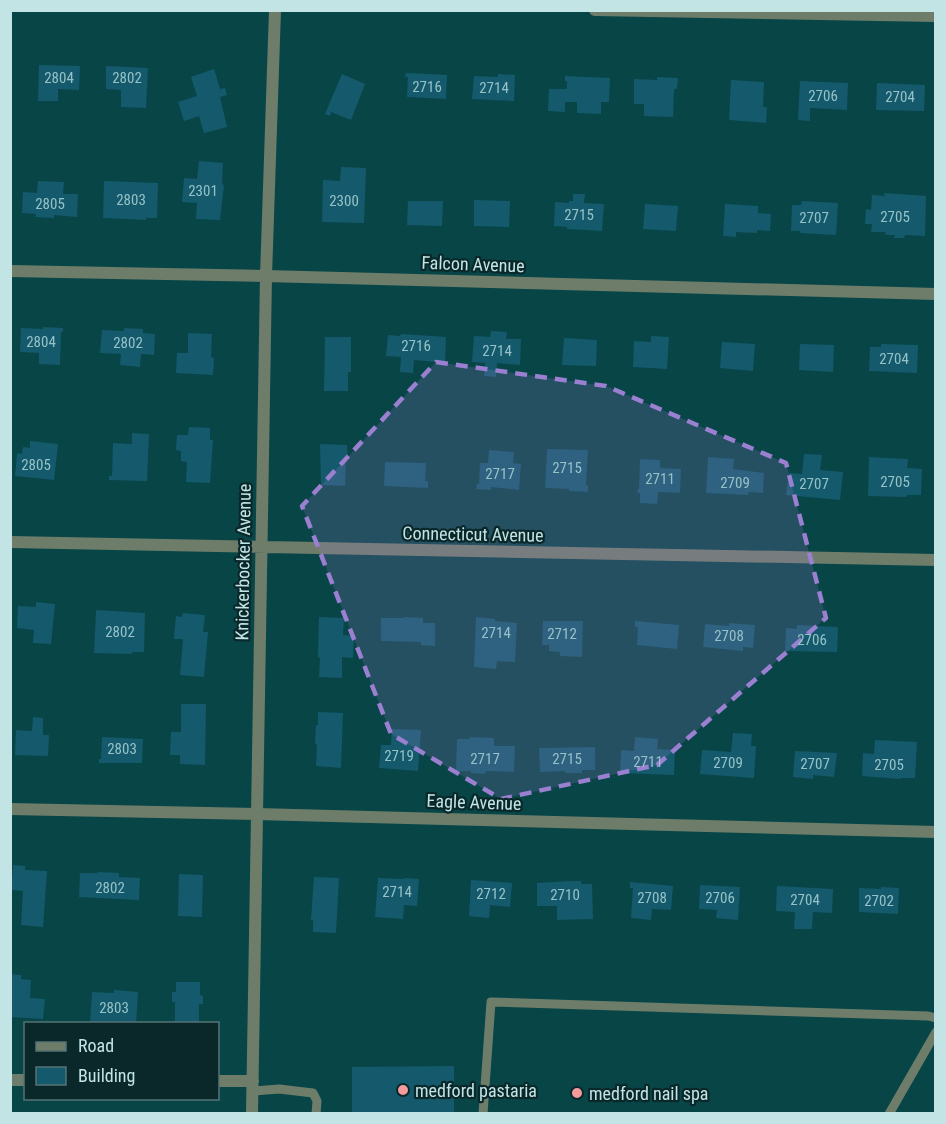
<svg xmlns="http://www.w3.org/2000/svg" width="946" height="1124" viewBox="0 0 946 1124" font-family="'Roboto Condensed',sans-serif">
  <style>
    .building { fill: #145a6c }
    .lines { fill: none; stroke-linecap: round; stroke-linejoin: round }
    .lane { stroke: #6e7d6a; stroke-width: 9 }
    .street { stroke: #6e7d6a; stroke-width: 12 }
    .marked { fill: #9b7fd0; fill-opacity: 0.2; stroke: #9b7fd0; stroke-width: 4.5; stroke-dasharray: 12 8; stroke-linejoin: round }
    .poi-dot { fill: #f59b9c; stroke: #0a282a; stroke-width: 2 }
    .labels { text-anchor: middle; dominant-baseline: central; stroke-width: 4.5; stroke-linejoin: round; paint-order: stroke }
    .number-label { font-size: 15px; fill: #96c2c7 }
    .street-label { font-size: 18px; fill: #c2e4e5; stroke: #0a282a }
    .poi-label { font-size: 18px; fill: #c2e4e5; stroke: #0a282a; text-anchor: start }
  </style>
  <rect width="100%" height="100%" fill="#084547"/>
  <path class="building" d="M39 65 80 66 79 90 58 89V101H38Z
    M106 66 148 68 146 108 121 107V90L106 89Z
    M214 69 220 89 225 88 227 95 220 97 227 127 204 133 199 116 184 121 178 102 197 96 191 77Z
    M406 73 447 75 446 99 407 97 408 77H405Z
    M342 74 365 84 351 120 331 112 330 116 325 114Z
    M498 74 515 75 514 101 472 99 474 76 498 77Z
    M565 76 610 78 609 102H601V114L577 113V102H565V112L548 111 549 89H567V81H565Z
    M657 77 678 78 677 89H674L673 117 644 116V104H634V79L657 80Z
    M731 80 764 82 763 107H767L766 123 729 120Z
    M800 81 848 83 847 110 810 108V121L798 120Z
    M877 83 925 85 924 111 876 110Z
    M199 161 223 163 222 184 224 185 220 220 196 219 197 203 182 202 184 178 197 179Z
    M341 167 366 168 364 223 322 222 323 180 340 181Z
    M38 181 64 182 63 194H78L77 217 54 215V218L35 217 36 214 22 213 23 192 37 193Z
    M104 181 158 183 157 218H146V220L103 218Z
    M884 193 926 196 925 236 905 235 904 238H894L895 235H886L885 232H871L872 224H865L866 209 871 210 872 195 885 196Z
    M573 194H585L584 203 604 204 602 231 567 229V227L554 226 555 202 569 203V201H573Z
    M474 200 510 201 509 227 474 226Z
    M408 201H443L442 226 407 225Z
    M802 201 838 203 836 235 800 233V231H791L792 205H801Z
    M645 204 678 206 676 231 643 229Z
    M725 204 758 206V213L771 214 770 231 757 230V233L736 232V237L723 236Z
    M43 327 63 328V331L61 332 60 365 39 364V353L20 352 21 328 43 329Z
    M124 328 143 329V333L155 334 154 355 141 354 140 367 120 365 121 354 100 353 102 330 124 331Z
    M491 331 507 332 506 339H521L520 365 497 363 496 377 484 376 485 363 472 362 474 336 490 337Z
    M188 333 212 334 211 357 214 358 213 375 176 373 177 353H188Z
    M401 334 446 337 445 364H436V362L414 360 413 373 400 372 401 357 386 356 388 335 400 336Z
    M651 336 669 337 667 369 633 367 634 341 651 342Z
    M325 337H351V372H348V391H324Z
    M564 338 597 340 596 366 562 365Z
    M722 342 755 344 753 371 720 368Z
    M800 344 834 345 833 372 799 370Z
    M881 344 918 345 917 373 869 371 870 347H881Z
    M189 427 210 428V440H213L210 483 186 482 187 462 181 461V451L176 450 177 435H188Z
    M132 433 149 434 147 481 109 480V476H112L113 443 132 444Z
    M30 441 58 444 54 480 15 476 17 453 22 454 23 447 30 448Z
    M320 444 347 445 348 459H346L345 486 321 485Z
    M547 449 588 450 586 485H588V492L569 491V489L545 488Z
    M489 450 514 452 513 463 521 464 519 490 491 487V490L476 489 477 484H479L480 463H488Z
    M804 454 822 455 820 470 843 472 840 500 786 495 789 473 802 474Z
    M708 457 734 459 733 469 764 473 763 493 749 492 748 495 706 493Z
    M869 457 908 459 907 468 922 469 921 495H907L906 497 868 496Z
    M640 459 660 460V468L681 469 680 493 658 492 657 504 640 503V493H637L638 489H639Z
    M385 462 426 463 425 481H428V488L384 486Z
    M36 602 55 604 51 644 33 643 34 630 17 628 18 606 36 607Z
    M96 610 145 613 144 652H132V654L94 653Z
    M183 613 205 615 203 632H208L204 677 180 675 183 639H174L176 616 182 617Z
    M319 617 344 618 343 635 354 636 353 658 342 657V678L319 677 320 658 318 657Z
    M404 617 423 618V623H435V646L421 645V642L381 641V618H404Z
    M476 617 495 619V621L517 623 515 662 497 661 496 669 474 667Z
    M543 621H583L582 657 560 656V652L549 651V645H542Z
    M635 621 679 625 677 649 637 645 638 627H635Z
    M729 623 755 625 753 648 743 647V651L703 647 705 624 729 626Z
    M797 625 838 627 837 652 785 651 786 628 797 629Z
    M181 704H206L205 765 180 764V755H170L171 732H181Z
    M318 712 343 713 341 768 316 766 317 744H315L316 725H318Z
    M33 717 43 718V735H49L48 756 15 755 16 730 32 731Z
    M392 729 421 730 418 771 379 768 381 745H391Z
    M733 733 752 734 751 746H756L754 778 700 774 702 750 731 752Z
    M102 737 143 739 142 763H99V759H101Z
    M470 737 494 738V746H515L514 772 486 771 485 774 471 773V771H456L457 739H470Z
    M635 737 658 739 657 749 675 750 674 775 620 773 621 750 634 751Z
    M875 740 917 742 915 778H901V779L862 776 863 753 874 754Z
    M595 747V770H582V773H565V771L540 772 539 748Z
    M795 751 837 753 834 777 813 775V779L793 777Z
    M13 865 25 866V870L47 871 43 927 21 925 23 891 11 890Z
    M98 872 119 873V877L140 878 139 900 79 897 80 873H97Z
    M179 874 203 875 202 917 178 916Z
    M314 877 339 878 336 933 313 932V920H311Z
    M378 878 404 879 405 878 419 879 417 906 404 905 403 919 375 917Z
    M471 880 512 883 510 907 490 905 489 918 469 916Z
    M570 881H581V884H592L593 919 557 920V906H537V883Z
    M630 882 673 886 671 910 652 909 651 920 631 918 633 888H630Z
    M700 885 740 887 738 920 716 918 717 910 699 909Z
    M777 886 833 889 832 913 813 912 812 929H794L795 912 776 911Z
    M881 887 899 888 898 914 859 912V888L881 889Z
    M10 974 21 975V979L31 980 30 998 45 999 43 1019 10 1017Z
    M176 982H200V995L203 996V1004H199V1024H175V1002H172V992H176Z
    M114 990 138 992 136 1024 90 1023 92 992 114 993Z
    M454 1066V1114H352V1067Z"/>
  <g class="lines">
    <path class="lane" d="M253 1091 279 1089 313 1093 317 1101 316 1114
      M483 1114 491 1002 928 1016 936 1018
      M889 1114 936 1032"/>
    <path class="street" d="M595 10 936 16
      M10 271 266 276 936 294
      M10 542 936 560
      M10 809 257 814 936 832
      M10 1080H26
      M218 1081H253
      M252 1114 266 276 275 10"/>
  </g>
  <path class="marked" d="M436 362 606 386 786 463 826 618 657 765 501 799 391 734 302 506Z"/>
  <g class="poi-dot">
    <circle cx="403" cy="1090" r="6"/>
    <circle cx="577" cy="1093" r="6"/>
  </g>
  <g class="labels">
    <g class="number-label">
      <text x="59" y="78">2804</text>
      <text x="127" y="78">2802</text>
      <text x="427" y="87">2716</text>
      <text x="494" y="88">2714</text>
      <text x="823" y="96">2706</text>
      <text x="900" y="97">2704</text>
      <text x="203" y="191">2301</text>
      <text x="131" y="200">2803</text>
      <text x="344" y="201">2300</text>
      <text x="50" y="204">2805</text>
      <text x="579" y="215">2715</text>
      <text x="895" y="217">2705</text>
      <text x="814" y="218">2707</text>
      <text x="41" y="342">2804</text>
      <text x="128" y="343">2802</text>
      <text x="416" y="346">2716</text>
      <text x="497" y="351">2714</text>
      <text x="894" y="359">2704</text>
      <text x="36" y="465">2805</text>
      <text x="567" y="468">2715</text>
      <text x="500" y="474">2717</text>
      <text x="660" y="479">2711</text>
      <text x="895" y="482">2705</text>
      <text x="735" y="483">2709</text>
      <text x="814" y="484">2707</text>
      <text x="120" y="632">2802</text>
      <text x="496" y="633">2714</text>
      <text x="562" y="634">2712</text>
      <text x="729" y="636">2708</text>
      <text x="812" y="640">2706</text>
      <text x="122" y="749">2803</text>
      <text x="399" y="756">2719</text>
      <text x="485" y="759">2717</text>
      <text x="567" y="759">2715</text>
      <text x="648" y="762">2711</text>
      <text x="728" y="763">2709</text>
      <text x="815" y="764">2707</text>
      <text x="889" y="765">2705</text>
      <text x="110" y="888">2802</text>
      <text x="397" y="892">2714</text>
      <text x="491" y="894">2712</text>
      <text x="565" y="895">2710</text>
      <text x="652" y="898">2708</text>
      <text x="720" y="898">2706</text>
      <text x="805" y="900">2704</text>
      <text x="879" y="901">2702</text>
      <text x="114" y="1008">2803</text>
    </g>
    <g class="street-label">
      <text transform="translate(473 264) rotate(2)">Falcon Avenue</text>
      <text transform="translate(473 534) rotate(1)">Connecticut Avenue</text>
      <text transform="translate(243 562) rotate(-89)">Knickerbocker Avenue</text>
      <text transform="translate(474 802) rotate(2)">Eagle Avenue</text>
    </g>
    <g class="poi-label">
      <text x="415" y="1090">medford pastaria</text>
      <text x="589" y="1093">medford nail spa</text>
    </g>
  </g>
  <rect width="946" height="1124" fill="none" stroke="#c2e4e5" stroke-width="24"/>
  <rect x="24" y="1022" width="195" height="78" fill="#0a282a" stroke="#547375" stroke-width="1.5"/>
  <rect x="36" y="1042" width="30" height="9" fill="#6e7d6a" stroke="#547375" stroke-width="1.5"/>
  <text x="78" y="1052" font-size="18" fill="#c2e4e5">Road</text>
  <rect x="36" y="1067" width="30" height="18" fill="#145a6c" stroke="#547375" stroke-width="1.5"/>
  <text x="78" y="1082" font-size="18" fill="#c2e4e5">Building</text>
</svg>
